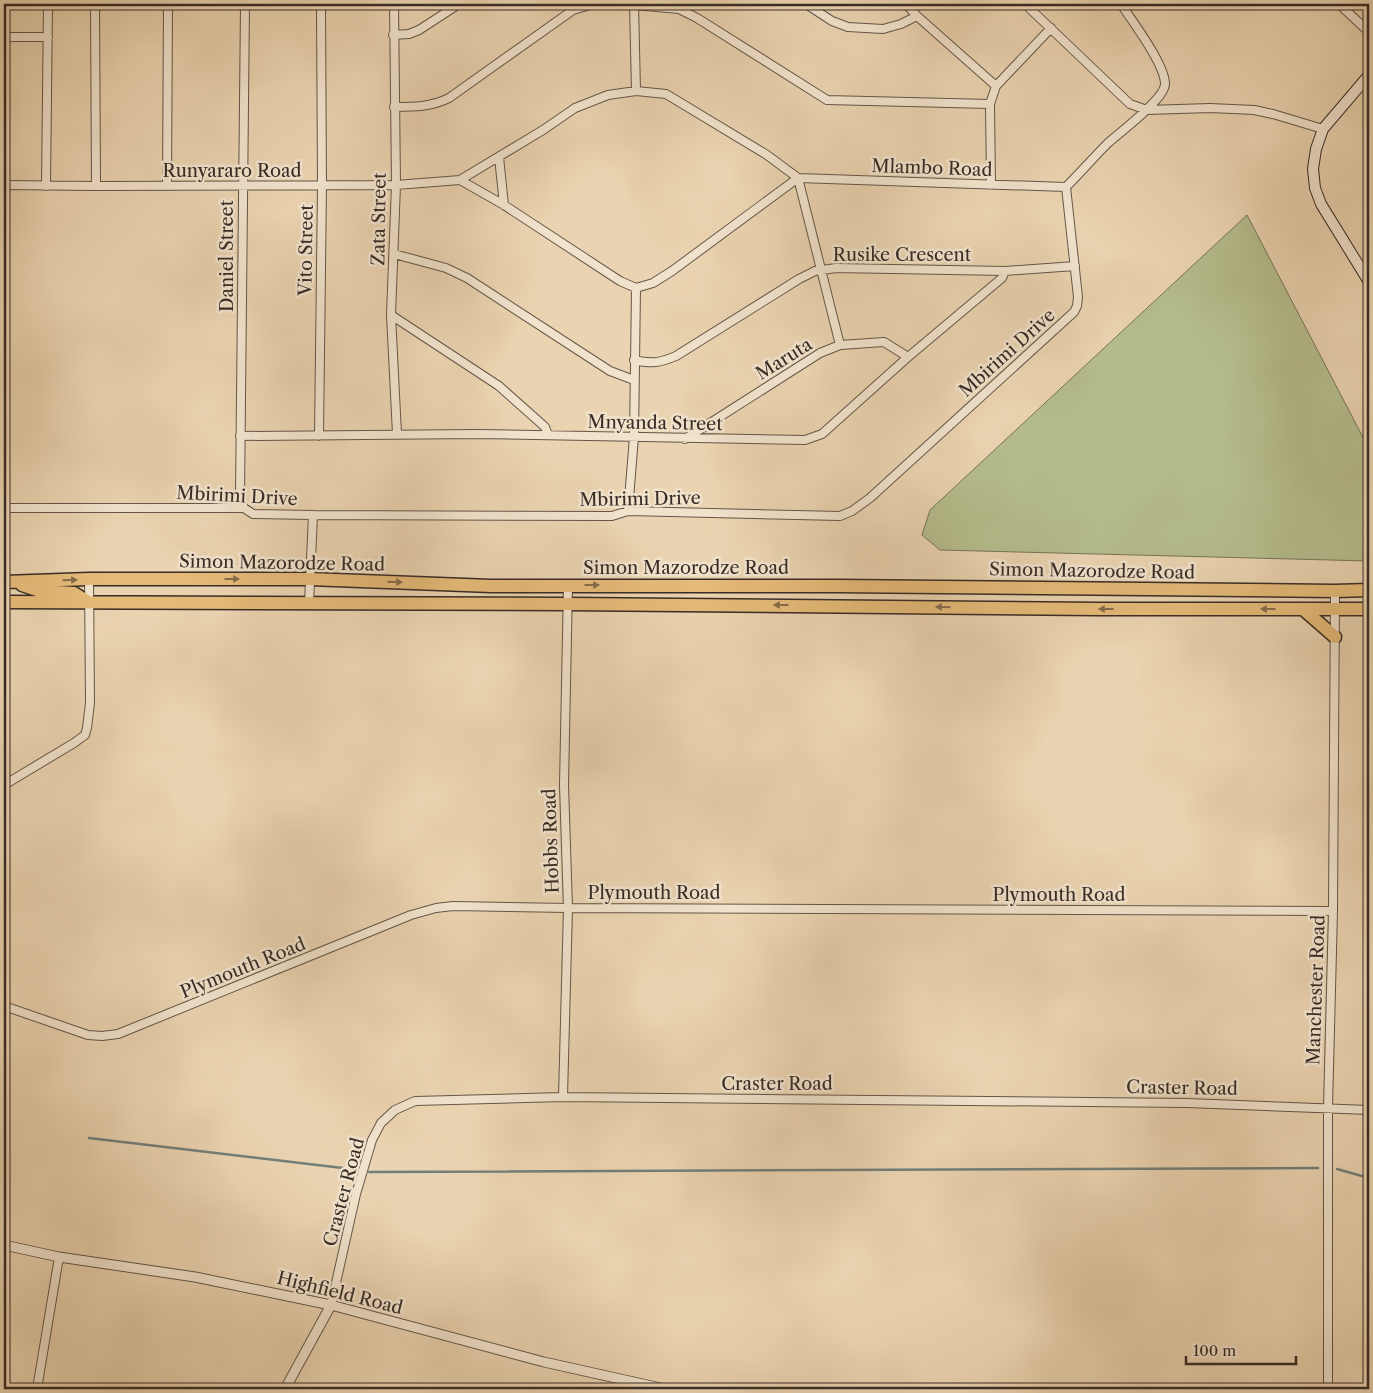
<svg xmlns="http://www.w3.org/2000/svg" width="1373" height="1393" viewBox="0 0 1373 1393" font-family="'Libre Caslon Text',serif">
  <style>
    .green { fill: #b5bc8c; stroke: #767459 }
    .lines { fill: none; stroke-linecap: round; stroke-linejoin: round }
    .stream { stroke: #727f7a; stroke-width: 2.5 }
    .minor-casing { stroke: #645648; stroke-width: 10 }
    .tertiary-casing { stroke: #645648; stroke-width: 11 }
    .secondary-casing { stroke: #382c26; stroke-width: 12 }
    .trunk-casing { stroke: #382c26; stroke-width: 15 }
    .minor { stroke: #f1e2cc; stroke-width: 8 }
    .tertiary { stroke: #f1e2cc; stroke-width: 9 }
    .secondary { stroke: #f1e2cc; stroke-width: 10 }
    .trunk { stroke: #e5ba78; stroke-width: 12 }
    .oneway { fill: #866c4b }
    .labels { text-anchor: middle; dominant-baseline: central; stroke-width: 5; stroke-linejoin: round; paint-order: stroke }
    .street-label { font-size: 18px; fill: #382c26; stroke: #f1e2cc }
  </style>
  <rect width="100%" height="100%" fill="#ead3b0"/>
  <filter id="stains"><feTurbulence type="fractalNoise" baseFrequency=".004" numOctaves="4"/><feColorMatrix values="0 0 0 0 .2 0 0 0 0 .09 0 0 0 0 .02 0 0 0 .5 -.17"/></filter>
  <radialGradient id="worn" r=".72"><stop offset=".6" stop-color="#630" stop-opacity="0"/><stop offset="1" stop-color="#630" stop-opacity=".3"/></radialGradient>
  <path class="green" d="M1247 215 1369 449V561L940 550 922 535 930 510Z"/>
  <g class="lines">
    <path class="stream" d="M89 1138 351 1169
      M1337 1169 1369 1178
      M369 1172 1318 1168"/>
    <g class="minor-casing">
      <path id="minor" d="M95 4 96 186
        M394 4 396 185 391 315 397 434
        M634 4 636 91
        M806 4 832 21 848 27 883 29 901 24 917 16
        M906 4 917 16 996 86
        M1025 4 1130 104 1147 110 1210 108 1254 110 1273 114 1323 129
        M1339 4 1369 32
        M393 35 409 34 419 30 459 4
        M4 37H48
        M636 91 666 94 767 155 798 178 672 271 653 283 636 288 620 281 504 205 460 180 543 130 575 108 608 95Z
        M394 107C414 107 431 107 449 98L573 10 594 4 634 5 679 9 697 18 827 100 990 104
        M499 157 504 205
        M4 185 96 186 396 185 460 180
        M991 185 990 104 996 86 1051 28
        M46 186 48 4
        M167 186 168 4
        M1066 187C1080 173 1093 158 1108 143 1120 132 1165 99 1165 84 1165 64 1132 21 1121 4
        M394 254 446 268 467 278 610 371 634 380
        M391 315 499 386 545 427 548 435
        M840 345 798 178 1066 187
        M634 360C652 364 659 363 676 356L799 279 815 271 836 268 1005 271 1075 266
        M240 436 477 434 805 440 822 434 908 357 1002 278 1005 271
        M319 436 322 186 321 4
        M685 439 820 353 840 345 884 342 908 357
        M4 508H244L253 514 313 515 612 516 628 511 840 516 852 511 870 498 1074 312 1077 306 1078 297 1066 187
        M244 508 240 497 245 4
        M628 511 634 437 636 288
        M309 603 313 515
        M4 785 74 743 85 735 87 728 90 703 89 579
        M4 1006 88 1035 102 1036 118 1034 411 915 436 908 453 906 568 908 1333 911
        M563 1097 568 908 564 785 568 585
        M331 1305 356 1194 372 1140 381 1123 395 1110 415 1101 563 1097 1187 1103 1369 1110
        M37 1389 59 1257
        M1328 1389V1108L1333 911 1335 591"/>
    </g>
    <g class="tertiary-casing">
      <path id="tertiary" d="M4 1245 59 1257 195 1277 331 1305 544 1362 665 1389
        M285 1389 331 1305"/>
    </g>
    <g class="secondary-casing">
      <path id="secondary" d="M1369 75 1323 129 1316 149 1313 169 1315 188 1321 204 1369 282"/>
    </g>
    <g class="trunk-casing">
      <path id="trunk" d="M4 582 89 579H309L491 586H837L1335 591 1369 590
        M22 585 40 591 74 593 88 602
        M4 602 568 604 1099 609H1369
        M1303 609 1335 637"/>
    </g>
    <use href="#minor" class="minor"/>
    <use href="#tertiary" class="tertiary"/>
    <use href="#secondary" class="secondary"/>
    <use href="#trunk" class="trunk"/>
  </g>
  <defs><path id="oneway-solid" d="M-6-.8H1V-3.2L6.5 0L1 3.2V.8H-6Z" transform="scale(1.25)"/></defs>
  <g class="oneway">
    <use href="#oneway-solid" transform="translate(232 579)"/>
    <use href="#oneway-solid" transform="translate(70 580) rotate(-2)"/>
    <use href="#oneway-solid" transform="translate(395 582) rotate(2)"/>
    <use href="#oneway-solid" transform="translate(592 585)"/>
    <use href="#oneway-solid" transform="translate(781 605) rotate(-180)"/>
    <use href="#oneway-solid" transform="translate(943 607) rotate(-179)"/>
    <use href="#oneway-solid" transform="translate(1106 609) rotate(180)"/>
    <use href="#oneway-solid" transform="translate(1268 609) rotate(180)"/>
  </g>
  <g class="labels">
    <g class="street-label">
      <text transform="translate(932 168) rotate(2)">Mlambo Road</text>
      <text x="232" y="171">Runyararo Road</text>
      <text transform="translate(379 219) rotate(-89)">Zata Street</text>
      <text transform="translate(306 250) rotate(-89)">Vito Street</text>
      <text x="902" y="255">Rusike Crescent</text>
      <text transform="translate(227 256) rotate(-90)">Daniel Street</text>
      <text transform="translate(1007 353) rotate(-42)">Mbirimi Drive</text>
      <text transform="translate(784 359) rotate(-32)">Maruta</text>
      <text transform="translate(655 423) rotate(1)">Mnyanda Street</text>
      <text transform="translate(237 496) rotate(3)">Mbirimi Drive</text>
      <text transform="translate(640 499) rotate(-1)">Mbirimi Drive</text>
      <text transform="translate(282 563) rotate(1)">Simon Mazorodze Road</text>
      <text x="686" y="568">Simon Mazorodze Road</text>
      <text transform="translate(1092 571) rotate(1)">Simon Mazorodze Road</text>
      <text transform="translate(551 841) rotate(-92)">Hobbs Road</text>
      <text x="654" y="893">Plymouth Road</text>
      <text x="1059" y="895">Plymouth Road</text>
      <text transform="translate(243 968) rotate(-22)">Plymouth Road</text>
      <text transform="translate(1316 990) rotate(-88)">Manchester Road</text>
      <text x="777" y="1084">Craster Road</text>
      <text transform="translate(1182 1088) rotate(1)">Craster Road</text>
      <text transform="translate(344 1192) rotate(-75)">Craster Road</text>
      <text transform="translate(340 1293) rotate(14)">Highfield Road</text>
    </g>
  </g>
  <rect width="1373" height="1393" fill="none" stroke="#ead3b0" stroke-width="20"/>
  <rect x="5" y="5" width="1363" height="1383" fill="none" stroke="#382c26" stroke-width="2.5"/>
  <rect x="10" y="10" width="1353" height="1373" fill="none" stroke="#382c26"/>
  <path d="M1186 1356v8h110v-8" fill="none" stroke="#382c26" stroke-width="2.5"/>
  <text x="1193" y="1356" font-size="15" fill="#382c26" stroke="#f1e2cc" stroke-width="4" paint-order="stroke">100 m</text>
  <rect width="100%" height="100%" filter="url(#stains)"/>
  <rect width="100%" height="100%" fill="url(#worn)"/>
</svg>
